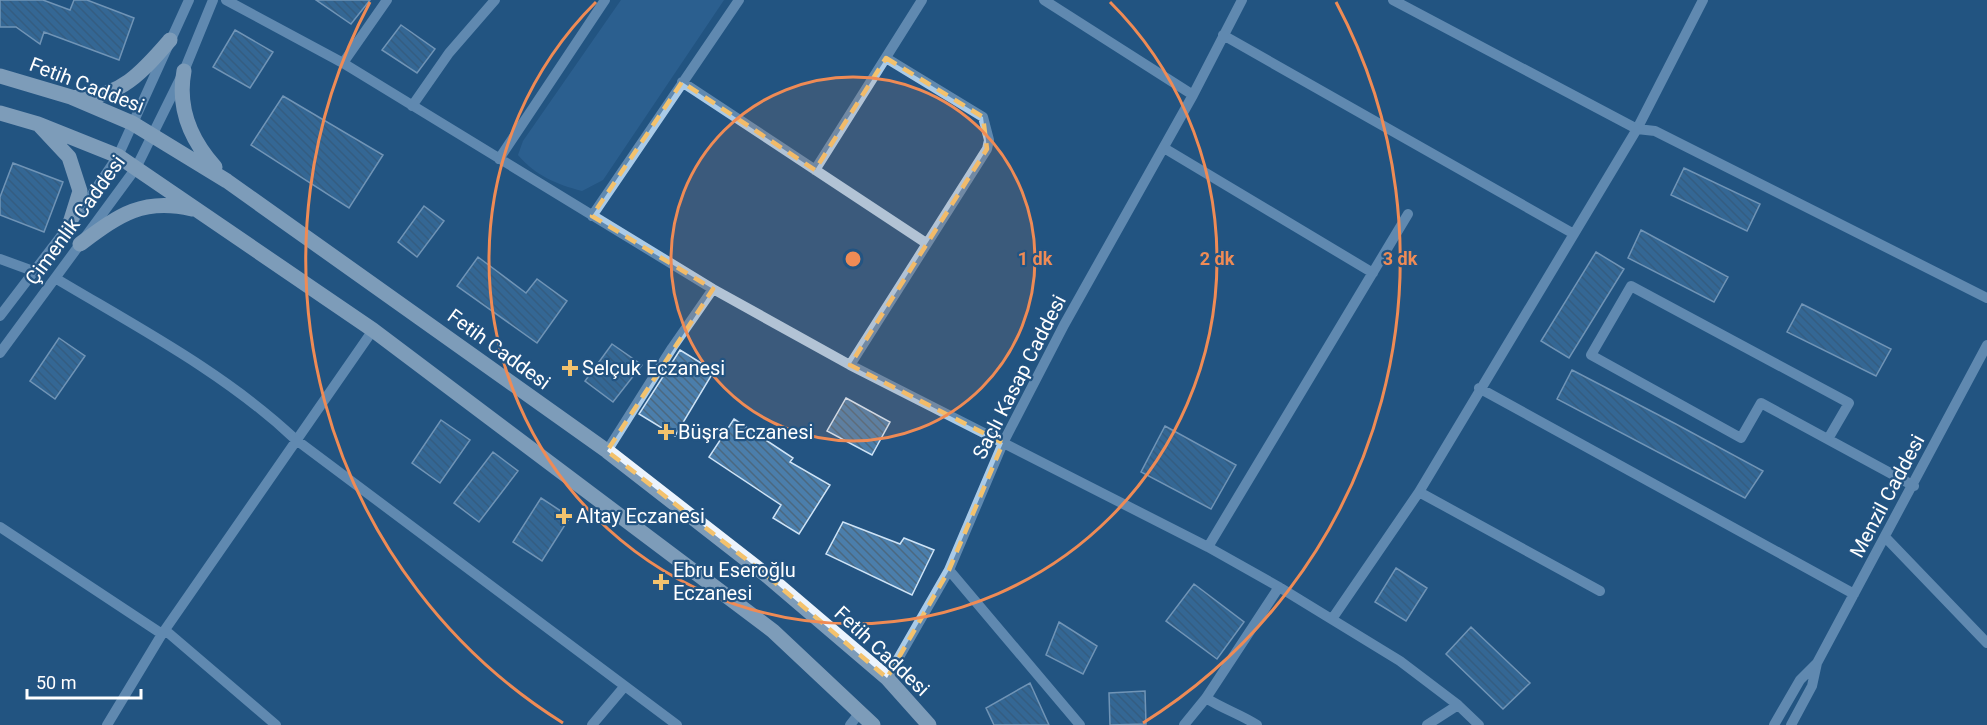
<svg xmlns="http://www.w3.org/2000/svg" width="1987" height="725" viewBox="0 0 1987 725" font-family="Roboto,sans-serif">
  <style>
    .green { fill: #376ea0 }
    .building { fill: url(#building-back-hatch); stroke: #cee3f6; stroke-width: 1.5 }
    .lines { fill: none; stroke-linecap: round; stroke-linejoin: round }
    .minor { stroke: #aacbe8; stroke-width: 10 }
    .major { stroke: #ecf4fd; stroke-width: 15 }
    .marked { fill: none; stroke: #f3c26d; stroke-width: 4.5; stroke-dasharray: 12 8; stroke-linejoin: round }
    .ring { fill: none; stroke: #ef8b55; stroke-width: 3 }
    .poi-dot { fill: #f3c26d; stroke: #235482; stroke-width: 2 }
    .labels { text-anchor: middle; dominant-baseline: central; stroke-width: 4.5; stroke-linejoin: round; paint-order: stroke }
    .street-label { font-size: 20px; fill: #fff; stroke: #235482 }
    .poi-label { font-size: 20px; fill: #fff; stroke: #235482; text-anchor: start }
    .centre { fill: #ef8b55; stroke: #235482; stroke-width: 3 }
    .ring-label { font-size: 18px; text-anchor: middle; font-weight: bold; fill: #ef8b55; stroke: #235482; stroke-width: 4.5; stroke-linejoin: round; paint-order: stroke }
  </style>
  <defs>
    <pattern id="building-back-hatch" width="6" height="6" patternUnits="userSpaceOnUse" patternTransform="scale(1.5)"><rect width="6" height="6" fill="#4b7eab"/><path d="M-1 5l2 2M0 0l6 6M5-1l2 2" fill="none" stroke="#4b6880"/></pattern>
  </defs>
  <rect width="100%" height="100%" fill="#235482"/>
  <path class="green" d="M621 0H724L603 180 582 191C556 184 536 176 518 155L523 141Z"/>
  <path class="building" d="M0 0H43L70 10 74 0H87L134 18 119 60 44 32 40 44 16 27H0Z
    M316 0H370L351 24Z
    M401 25 435 49 417 73 382 50Z
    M235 30 273 52 250 88 213 67Z
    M283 96 383 155 349 208 251 145Z
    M13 163 63 182 44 232 0 215V197Z
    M1684 168 1760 204 1747 231 1671 195Z
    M424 206 444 221 417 257 398 242Z
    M1641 230 1728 277 1714 302 1628 258Z
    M1596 252 1624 269 1569 358 1541 341Z
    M478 257 526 293 537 279 567 301 537 343 457 286Z
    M1802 304 1891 349 1876 376 1787 332Z
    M59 338 85 356 55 399 30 381Z
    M612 344 642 365 613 402 585 381Z
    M680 350 714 371 675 436 639 414Z
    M1572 370 1674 423 1763 471 1745 498 1557 399Z
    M846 398 890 422 872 455 827 431Z
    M734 419 793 458 790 462 830 485 799 534 773 518 781 505 709 457Z
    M441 420 470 440 440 483 412 463Z
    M1165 426 1236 465 1211 509 1141 472Z
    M493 452 518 471 479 522 454 503Z
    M541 498 570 517 542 561 513 542Z
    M843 522 900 544 904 538 934 550 912 595 826 554Z
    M1396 568 1427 588 1406 621 1375 602Z
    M1194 584 1244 622 1217 659 1166 621Z
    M1059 622 1097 646 1083 674 1046 655Z
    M1471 627 1530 683 1503 709 1446 654Z
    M1030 683 1049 725H994L986 708Z
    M1145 691 1146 724 1110 725 1109 693Z"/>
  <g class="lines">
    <path class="minor" d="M226 0 343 63 713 289 850 365 1208 547 1279 587 1400 661 1458 705 1479 725
      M1044 0 1193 95
      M1393 0 1637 129 1655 131 1987 298
      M1223 35 1574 234
      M343 63 387 0
      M682 82 926 243
      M412 106 449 53 495 0
      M1164 148 1373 273
      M499 159 605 0
      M815 170 922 0
      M592 216 739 0
      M0 259 33 271
      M55 278C137 327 225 373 295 439L677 725
      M0 316 84 206 118 156 189 0
      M0 353 136 168 184 71 213 0
      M850 365 987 149 989 140 983 117 886 58
      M1479 388 1854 594
      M1828 439 1849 403 1631 286 1591 355 1741 438 1761 403 1914 486
      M607 451 672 348 713 289
      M1419 492 1600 591
      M0 527 162 634
      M1886 538 1987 643
      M1208 547 1408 214
      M949 570 1080 725
      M1332 619 1419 492 1637 129 1703 0
      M165 630 276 725
      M887 678 949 570 1003 443 1064 325 1193 95 1242 0
      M1206 698C1223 709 1240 714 1257 725
      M107 725 162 634 373 330
      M592 725 624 687
      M850 725 861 711
      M1184 725 1206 698 1279 587
      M1427 725 1458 705
      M1774 725 1800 680 1817 663 1987 345
      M1791 725 1812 686 1817 663"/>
    <path class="major" d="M184 71C177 108 190 139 215 167
      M0 76 71 97 132 123 227 181 607 451 765 574 887 678 929 725
      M77 97C119 100 145 69 170 40
      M0 113 38 124 118 156 373 330 773 631 873 725
      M40 126 69 157 80 191 70 223
      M80 244C118 216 142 197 192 209"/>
  </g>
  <path d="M0 0H1987V725H0ZM886 58 983 117 987 149 850 365 1003 443 949 570 887 678 765 574 607 451 713 289 592 216 682 82 815 170Z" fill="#235482" fill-opacity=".55" fill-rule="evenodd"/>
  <path class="marked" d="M886 58 983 117 987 149 850 365 1003 443 949 570 887 678 765 574 607 451 713 289 592 216 682 82 815 170Z"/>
  <circle cx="853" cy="259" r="182" fill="#ef8b55" fill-opacity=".12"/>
  <g class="ring">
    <circle cx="853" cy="259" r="182"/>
    <path d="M1110 2A364 364 0 1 1 596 2"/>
    <path d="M563 723A547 547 0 0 1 370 2M1336 2A547 547 0 0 1 1143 723"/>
  </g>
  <g class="poi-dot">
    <path d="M567 359h6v6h6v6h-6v6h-6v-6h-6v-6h6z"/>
    <path d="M663 423h6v6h6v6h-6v6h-6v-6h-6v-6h6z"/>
    <path d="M561 507h6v6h6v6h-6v6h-6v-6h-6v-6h6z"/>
    <path d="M658 573h6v6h6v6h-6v6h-6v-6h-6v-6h6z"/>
  </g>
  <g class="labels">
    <g class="street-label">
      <text transform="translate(87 85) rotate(21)">Fetih Caddesi</text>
      <text transform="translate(75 220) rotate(-54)">Çimenlik Caddesi</text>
      <text transform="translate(499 349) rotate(36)">Fetih Caddesi</text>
      <text transform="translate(1019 377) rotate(-63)">Saçlı Kasap Caddesi</text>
      <text transform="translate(1887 496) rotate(-62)">Menzil Caddesi</text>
      <text transform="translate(882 651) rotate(43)">Fetih Caddesi</text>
    </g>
    <g class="poi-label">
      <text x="582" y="368">Selçuk Eczanesi</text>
      <text x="678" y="432">Büşra Eczanesi</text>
      <text x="576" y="516">Altay Eczanesi</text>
      <text x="673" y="570">Ebru Eseroğlu<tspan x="673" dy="23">Eczanesi</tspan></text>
    </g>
  </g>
  <circle cx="853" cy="259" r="9" class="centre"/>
  <g class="ring-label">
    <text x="1035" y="265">1 dk</text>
    <text x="1217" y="265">2 dk</text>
    <text x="1400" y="265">3 dk</text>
  </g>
  <path d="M27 689v9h114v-9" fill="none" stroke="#ffffff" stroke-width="3"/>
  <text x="36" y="689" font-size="18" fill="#ffffff" stroke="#235482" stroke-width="4.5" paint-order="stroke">50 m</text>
</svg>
